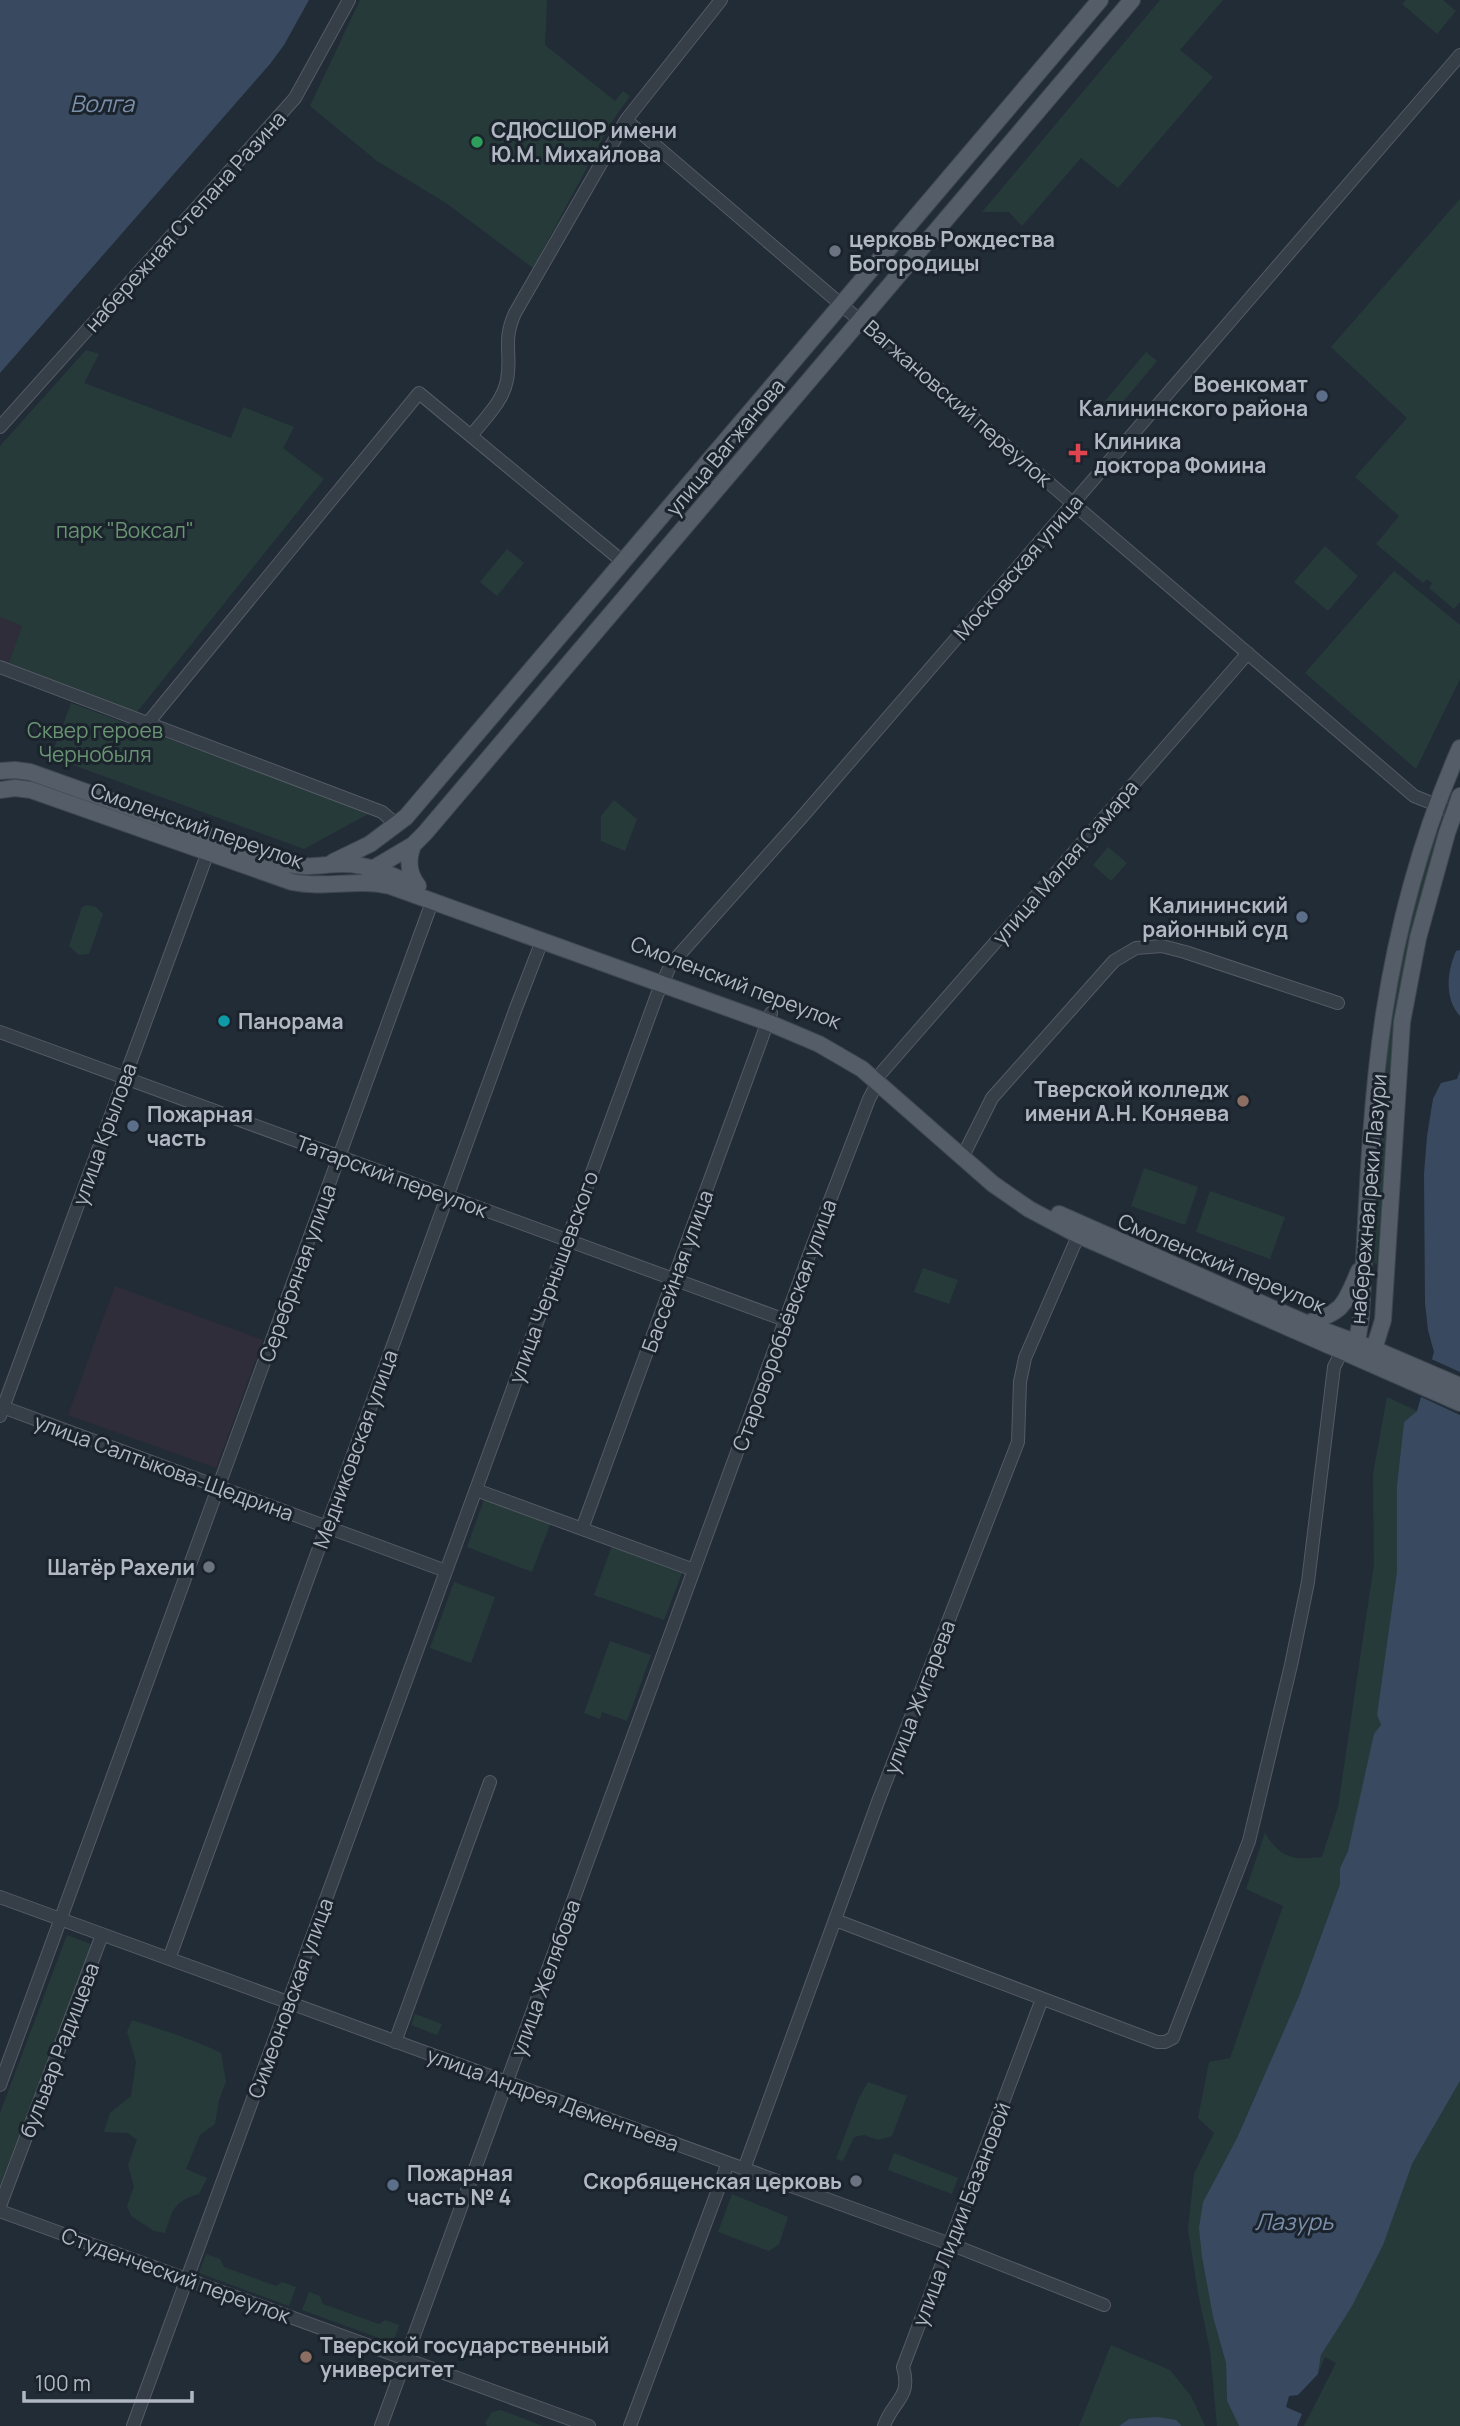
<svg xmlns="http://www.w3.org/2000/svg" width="1460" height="2426" viewBox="0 0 1460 2426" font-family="Manrope,sans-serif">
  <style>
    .medical { fill: #2f2d39 }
    .green { fill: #273a3a }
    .water { fill: #394960 }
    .pier { fill: #222c37 }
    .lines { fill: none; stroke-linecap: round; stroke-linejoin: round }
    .minor-casing { stroke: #545b65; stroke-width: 14 }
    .major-casing { stroke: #3f4751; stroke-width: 18 }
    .minor { stroke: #363e48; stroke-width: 12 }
    .major { stroke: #545d68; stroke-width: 16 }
    .leisure-dot { fill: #2e9e5b; stroke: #1b232c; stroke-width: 2.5 }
    .worship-dot { fill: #6b7280; stroke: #1b232c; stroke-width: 2.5 }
    .service-dot { fill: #5c6f8a; stroke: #1b232c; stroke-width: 2.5 }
    .health-dot { fill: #e0444e; stroke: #1b232c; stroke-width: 2.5 }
    .culture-dot { fill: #0f9aa8; stroke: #1b232c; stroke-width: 2.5 }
    .education-dot { fill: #8d6e63; stroke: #1b232c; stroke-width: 2.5 }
    .labels { text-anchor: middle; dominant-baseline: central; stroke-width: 6; stroke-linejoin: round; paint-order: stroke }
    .poi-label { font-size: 21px; font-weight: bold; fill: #b1b8c4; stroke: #1b232c; text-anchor: start }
    .street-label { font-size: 21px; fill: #b1b8c4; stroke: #1b232c }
    .park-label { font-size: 21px; fill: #699372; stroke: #1b232c }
    .water-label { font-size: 23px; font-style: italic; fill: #7b8faa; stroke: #1b232c }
  </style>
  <rect width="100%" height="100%" fill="#222c37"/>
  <path class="medical" d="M0 617 22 626 9 663 0 659Z
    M115 1286 263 1340 216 1468 68 1415Z"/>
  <path class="green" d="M360 0H547L545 45 615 101 623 91 630 96 611 123 533 268 446 203 377 161 310 106Z
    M1160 0H1223L1180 50 1213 77 1118 188 1081 158 1022 226 1009 212H982Z
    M1406 0H1443L1456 11 1437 34 1402 4Z
    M1460 199V602L1454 609 1429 588 1432 583 1427 579 1423 583 1376 544 1399 516 1355 477 1407 418 1331 347Z
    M86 350 99 354 84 383 231 438 243 407 294 427 283 448 324 479 137 712 9 663 22 626 0 617V446Z
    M1146 352 1157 361 1111 416 1100 407Z
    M1325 546 1358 576 1328 611 1294 582Z
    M507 549 524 563 497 596 480 582Z
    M1394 571 1460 625V679L1416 769 1305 673Z
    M71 703 370 813 304 849 51 757Z
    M614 800 637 819 625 851 601 841V816Z
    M1436 832 1441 834 1395 1023 1377 1264 1371 1262 1390 1022 1407 933Z
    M1108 847 1127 863 1111 881 1093 865Z
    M87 905 96 907 103 914 89 954 79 955 69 946 82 907Z
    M1144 1168 1198 1187 1185 1225 1131 1206Z
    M1210 1191 1285 1217 1270 1259 1196 1232Z
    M923 1268 958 1280 949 1304 914 1292Z
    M1387 1397 1417 1411 1404 1422 1397 1485V1571L1377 1715 1381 1725 1348 1851 1340 1868V1884L1299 1996 1237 2138 1203 2202 1202 2257 1213 2317 1226 2363 1227 2401 1239 2426H1217L1210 2350 1198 2293 1188 2229 1194 2174 1214 2133 1198 2118 1209 2062 1230 2058 1283 1906 1246 1889 1265 1833C1281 1859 1293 1860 1322 1857L1338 1807 1374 1564 1373 1474Z
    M485 1497 551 1522 532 1572 467 1547Z
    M613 1543 684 1568 664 1620 594 1595Z
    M454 1582 495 1597 471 1663 430 1648Z
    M610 1641 651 1655 627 1721 602 1712 600 1719 584 1713Z
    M67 1935 93 1945 0 2185V2113Z
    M415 2014 442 2024 437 2035 411 2025Z
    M132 2020C162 2030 193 2039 221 2053L226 2082 219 2100 215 2124 200 2135 186 2169 207 2178 199 2194C173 2202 173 2209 165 2233L154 2231 131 2216 127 2206 134 2187 128 2165 137 2140 128 2133 104 2132 110 2113 131 2096 136 2062 127 2032Z
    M1460 2081V2426H1304L1336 2363 1325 2357 1318 2374 1321 2355 1329 2342 1412 2164Z
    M868 2082 907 2096 892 2136 878 2140 864 2135 854 2137 843 2161 836 2159 859 2098Z
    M894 2153 958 2178 952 2194 888 2170Z
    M732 2194 788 2217 779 2244 769 2251 718 2232Z
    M206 2254 220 2259 224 2267 276 2286 282 2282 296 2287 289 2306 199 2273Z
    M309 2292 320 2296 323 2304 379 2324 385 2320 399 2325 393 2343 302 2310Z
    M1111 2345 1170 2370 1191 2396 1205 2426H1182L1176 2420 1129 2419 1119 2426H1079Z
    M501 2410 543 2426H487L485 2423 492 2412Z"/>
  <path class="water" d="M0 0H309L284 45 270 64 0 373Z
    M1460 950V1016C1444 998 1447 972 1456 951Z
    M1460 1071V2081L1412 2164 1383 2245 1352 2306 1321 2355 1318 2374 1298 2395 1289 2396 1286 2407 1302 2414 1297 2426H1239L1227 2401 1226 2363 1213 2317 1202 2257 1199 2228 1203 2202 1237 2138 1299 1996 1340 1884V1868L1348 1851 1374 1734 1381 1725 1377 1715 1397 1571V1485L1404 1422 1417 1411 1434 1352 1428 1330 1425 1303 1424 1174 1427 1136 1433 1099 1441 1083 1457 1079Z
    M1158 2417 1176 2420 1182 2426H1119L1129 2419Z"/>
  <path class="pier" d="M1429 1358 1460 1372V1415L1419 1396Z"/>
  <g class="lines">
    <g class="minor-casing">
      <path id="minor" d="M626 120 1414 796 1454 812
        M0 427 295 98 349 0
        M471 436C484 419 503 402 507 380 512 354 502 341 515 313L626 120 721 0
        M0 667 382 812 397 825
        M147 724 419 393 622 561
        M0 1032 785 1320
        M882 1072 1248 653
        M962 1158 992 1098 1114 961 1136 948 1162 946 1185 952 1338 1003
        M0 1406 446 1571
        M0 1416 208 852
        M476 1490 694 1570
        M582 1529 771 1013
        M0 1897 950 2244 1104 2305
        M835 1920 1157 2042H1165L1173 2038 1249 1841 1291 1665 1308 1582 1334 1367 1342 1351
        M169 1959 516 1008 542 941
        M395 2042 490 1782
        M0 2085 432 902
        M744 2169 879 1799 1018 1442 1020 1382 1025 1358 1082 1227
        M0 2206 102 1935
        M0 2211 589 2426
        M133 2426 657 995 671 964 802 817 1460 55
        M381 2426 812 1247 869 1099 878 1082
        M630 2426 728 2163
        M884 2426C893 2400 912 2398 903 2367L1042 1999"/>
    </g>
    <g class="major-casing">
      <path id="major" d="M0 771 15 770 30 772 288 864C308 869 324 864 343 864 367 864 390 874 411 884
        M0 790 15 788 31 790 292 882C325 889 357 878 390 886L767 1022 819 1044 862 1069 993 1184 1029 1209 1078 1235 1460 1403
        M413 845C407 860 408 873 418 886
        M333 862 370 844 406 817 1100 0
        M369 871 413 845 425 833 1132 0
        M1059 1214 1317 1328 1374 1349 1460 1386
        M1308 1323C1345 1311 1344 1305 1359 1271
        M1361 1352 1357 1342 1361 1317C1367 1216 1369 1114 1384 1014 1398 924 1423 832 1460 748
        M1369 1357 1374 1349 1383 1320 1402 1022 1418 938 1447 833 1460 796"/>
    </g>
    <use href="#minor" class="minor"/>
    <use href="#major" class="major"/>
  </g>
  <circle class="leisure-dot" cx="477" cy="142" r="7"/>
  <g class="worship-dot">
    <circle cx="835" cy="251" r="7"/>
    <circle cx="209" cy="1567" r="7"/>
    <circle cx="856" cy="2181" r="7"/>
  </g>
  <g class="service-dot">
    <circle cx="1322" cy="396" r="7"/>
    <circle cx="1302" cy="917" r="7"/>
    <circle cx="133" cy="1126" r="7"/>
    <circle cx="393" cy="2185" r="7"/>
  </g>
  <path class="health-dot" d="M1074.5 442.5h7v7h7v7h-7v7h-7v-7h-7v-7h7z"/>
  <circle class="culture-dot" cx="224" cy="1021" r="7"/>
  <g class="education-dot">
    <circle cx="1243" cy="1101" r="7"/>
    <circle cx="306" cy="2357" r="7"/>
  </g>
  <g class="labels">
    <g class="poi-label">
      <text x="491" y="130">СДЮСШОР имени<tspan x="491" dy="24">Ю.М. Михайлова</tspan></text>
      <text x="849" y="239">церковь Рождества<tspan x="849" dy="24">Богородицы</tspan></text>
      <text x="1308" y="384" text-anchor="end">Военкомат<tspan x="1308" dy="24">Калининского района</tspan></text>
      <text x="1094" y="441">Клиника<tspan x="1094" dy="24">доктора Фомина</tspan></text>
      <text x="1288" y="905" text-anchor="end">Калининский<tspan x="1288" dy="24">районный суд</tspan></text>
      <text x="238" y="1021">Панорама</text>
      <text x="1229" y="1089" text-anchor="end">Тверской колледж<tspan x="1229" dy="24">имени А.Н. Коняева</tspan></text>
      <text x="147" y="1114">Пожарная<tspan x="147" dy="24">часть</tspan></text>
      <text x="195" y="1567" text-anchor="end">Шатёр Рахели</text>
      <text x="407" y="2173">Пожарная<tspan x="407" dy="24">часть № 4</tspan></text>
      <text x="842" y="2181" text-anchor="end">Скорбященская церковь</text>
      <text x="320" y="2345">Тверской государственный<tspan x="320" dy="24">университет</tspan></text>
    </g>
    <g class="street-label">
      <text transform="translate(185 221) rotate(-48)">набережная Степана Разина</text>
      <text transform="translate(958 403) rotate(41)">Вагжановский переулок</text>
      <text transform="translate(725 447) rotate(-50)">улица Вагжанова</text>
      <text transform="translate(1018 567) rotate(-49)">Московская улица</text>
      <text transform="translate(197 825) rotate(19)">Смоленский переулок</text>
      <text transform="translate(1065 862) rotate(-49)">улица Малая Самара</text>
      <text transform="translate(736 982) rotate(21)">Смоленский переулок</text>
      <text transform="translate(104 1134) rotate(-70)">улица Крылова</text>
      <text transform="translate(392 1176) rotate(20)">Татарский переулок</text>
      <text transform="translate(1368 1199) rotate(-85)">набережная реки Лазури</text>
      <text transform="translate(1222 1263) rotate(23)">Смоленский переулок</text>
      <text transform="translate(677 1271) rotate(-70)">Бассейная улица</text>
      <text transform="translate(297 1273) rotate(-70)">Серебряная улица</text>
      <text transform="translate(553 1277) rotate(-70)">улица Чернышевского</text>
      <text transform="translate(784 1325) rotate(-70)">Староворобьёвская улица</text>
      <text transform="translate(355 1449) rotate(-70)">Медниковская улица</text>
      <text transform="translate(164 1467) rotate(20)">улица Салтыкова-Щедрина</text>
      <text transform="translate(919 1697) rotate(-69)">улица Жигарева</text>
      <text transform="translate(545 1978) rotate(-70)">улица Желябова</text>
      <text transform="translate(290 1998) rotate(-70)">Симеоновская улица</text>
      <text transform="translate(59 2050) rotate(-69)">бульвар Радищева</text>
      <text transform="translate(553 2099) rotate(20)">улица Андрея Дементьева</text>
      <text transform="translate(961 2214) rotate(-69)">улица Лидии Базановой</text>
      <text transform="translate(176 2275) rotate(20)">Студенческий переулок</text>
    </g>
    <g class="park-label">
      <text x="125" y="530">парк "Воксал"</text>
      <text x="95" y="730">Сквер героев<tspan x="95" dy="24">Чернобыля</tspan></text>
    </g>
    <g class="water-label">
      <text x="102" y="103">Волга</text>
      <text x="1294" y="2221">Лазурь</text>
    </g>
  </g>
  <path d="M24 2391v10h168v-10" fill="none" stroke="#b1b8c4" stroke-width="3.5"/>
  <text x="35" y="2391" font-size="21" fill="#b1b8c4" stroke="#1b232c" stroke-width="5" paint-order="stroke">100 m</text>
</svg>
